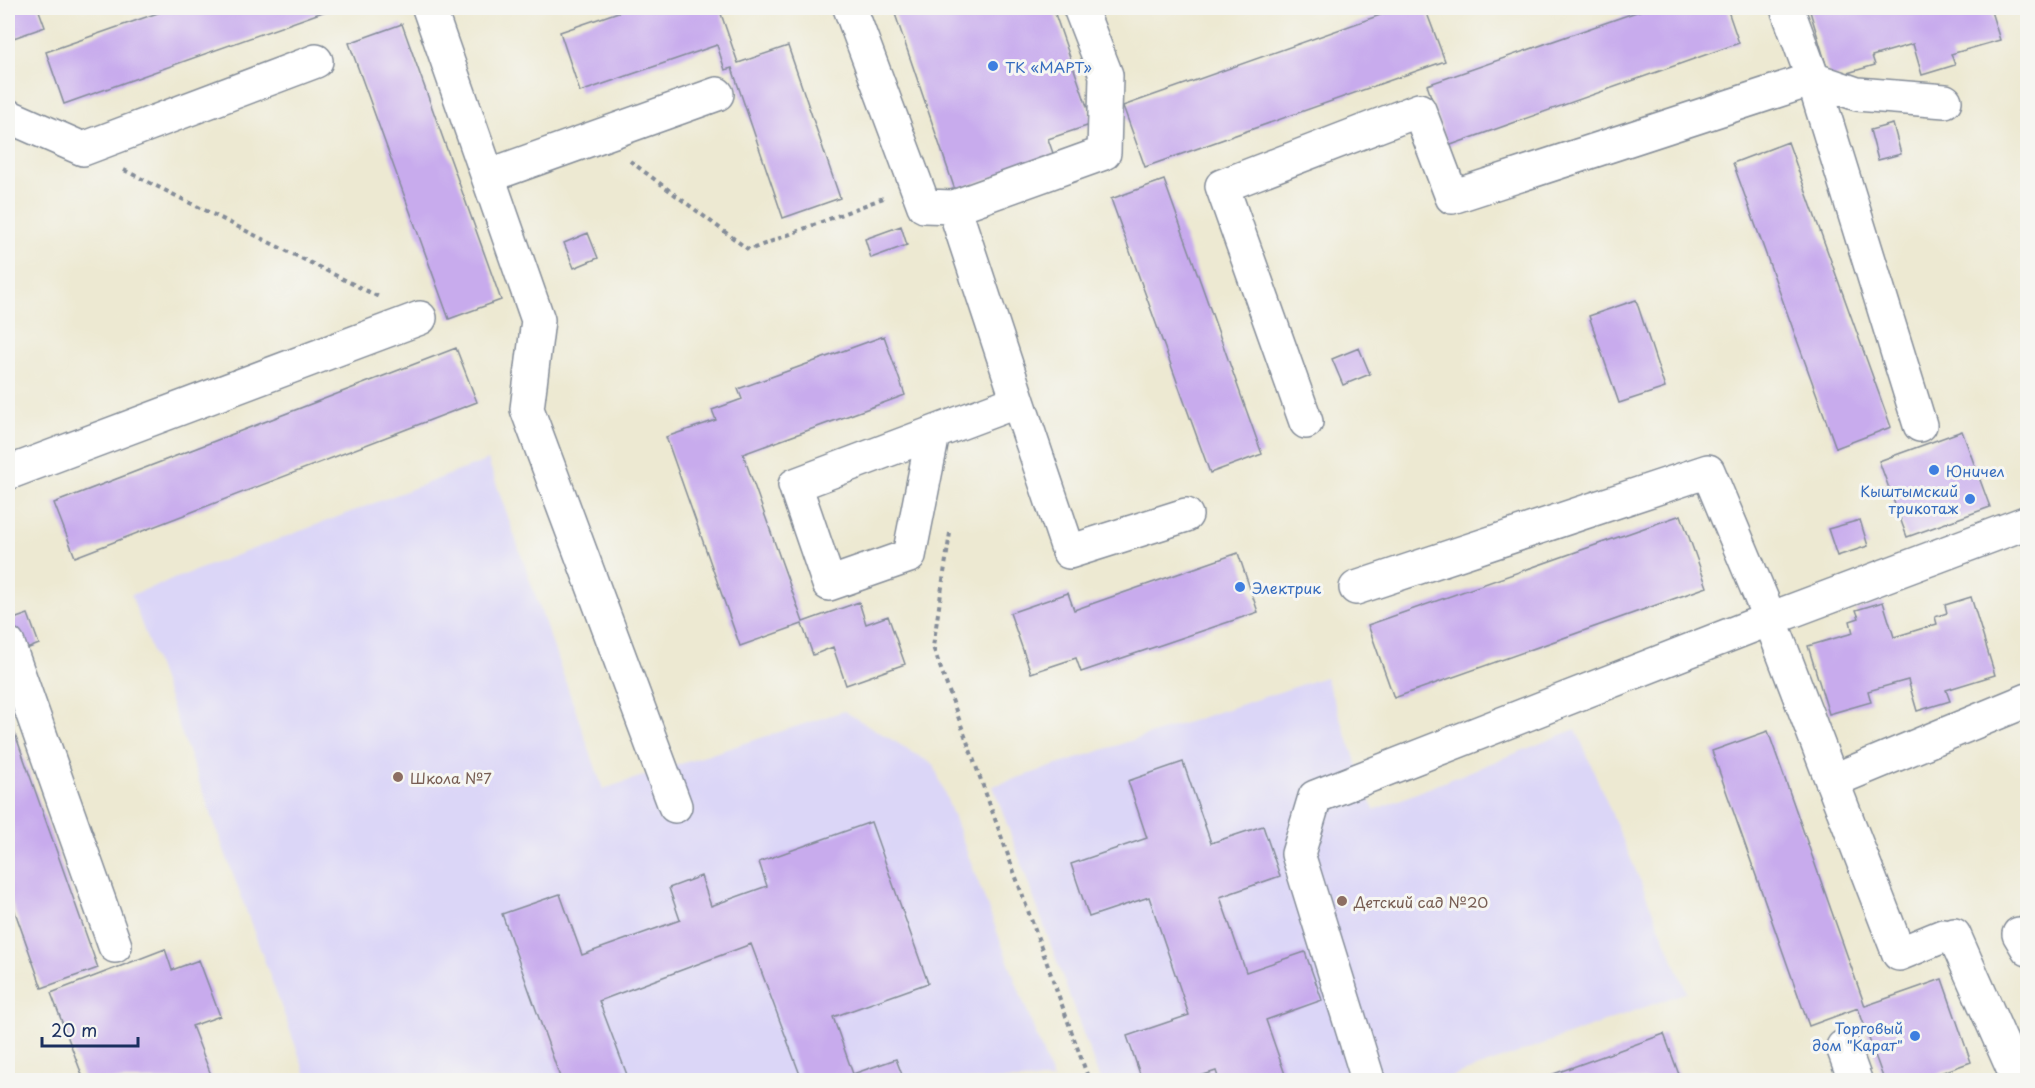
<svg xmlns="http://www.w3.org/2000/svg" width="2035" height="1088" viewBox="0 0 2035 1088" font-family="'Playpen Sans',sans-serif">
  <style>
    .built { fill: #dbd6f7 }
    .building { fill: #c8abed }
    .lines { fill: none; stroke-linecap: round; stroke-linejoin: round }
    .minor-casing { stroke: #848c98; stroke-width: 36 }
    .path { stroke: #848c98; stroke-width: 4; stroke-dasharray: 4.5 4.5; stroke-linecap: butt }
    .minor { stroke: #fff; stroke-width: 33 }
    .shop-dot { fill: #3f7fe0; stroke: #f6f6f2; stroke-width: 2 }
    .education-dot { fill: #8d6e63; stroke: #f6f6f2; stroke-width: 2 }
    .labels { text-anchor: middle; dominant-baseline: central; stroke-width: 6; stroke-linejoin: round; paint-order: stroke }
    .shop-label { font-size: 15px; fill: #366cbe; stroke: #f6f6f2; text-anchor: start }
    .education-label { font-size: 15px; fill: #785e54; stroke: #f6f6f2; text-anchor: start }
  </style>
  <rect width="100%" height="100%" fill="#f6f6f2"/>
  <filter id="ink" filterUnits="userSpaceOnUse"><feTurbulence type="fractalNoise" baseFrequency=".0167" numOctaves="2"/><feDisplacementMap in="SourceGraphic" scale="12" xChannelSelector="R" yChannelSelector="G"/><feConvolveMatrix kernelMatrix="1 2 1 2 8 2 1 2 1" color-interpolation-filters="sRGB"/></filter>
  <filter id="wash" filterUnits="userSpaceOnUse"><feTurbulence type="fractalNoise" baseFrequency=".008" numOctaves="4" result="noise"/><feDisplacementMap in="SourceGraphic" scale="24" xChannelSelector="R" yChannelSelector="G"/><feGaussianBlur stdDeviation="1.35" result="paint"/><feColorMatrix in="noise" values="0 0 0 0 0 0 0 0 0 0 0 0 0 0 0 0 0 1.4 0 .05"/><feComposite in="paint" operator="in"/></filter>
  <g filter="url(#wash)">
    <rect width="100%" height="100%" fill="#ede9d2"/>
    <path class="built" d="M488 460 603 789 844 711 934 765 1053 1080H308L131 595Z
      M1325 677 1374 810 1576 729 1687 992 1443 1080H1100L993 786Z"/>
    <g id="blocks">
      <path class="building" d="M8 8H38L45 27 8 40Z
        M172 8H334L64 104 46 52Z
        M630 8H719L738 63 788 46 840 198 783 218 732 68 725 70 717 45 580 92 560 32Z
        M893 8H1053L1093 124 1048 139 1054 156 955 190Z
        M1400 8H1425L1445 61 1145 167 1123 106Z
        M1648 8H1727L1739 43 1448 146 1427 85Z
        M1809 8H1990L2000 40 1951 54 1955 65 1922 75 1913 44 1872 56 1875 65 1830 78Z
        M402 24 501 300 449 319 349 43Z
        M1893 124 1901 154 1878 160 1870 130Z
        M1788 142 1891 427 1836 448 1733 163Z
        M1164 180 1262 454 1210 473 1111 199Z
        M901 226 907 245 871 258 865 239Z
        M588 233 598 258 574 268 564 243Z
        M1636 300 1665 388 1619 403 1589 316Z
        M884 336 905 395 743 454 803 622 859 602 866 624 888 616 905 664 846 685 833 647 813 655 802 624 740 646 666 437 716 420 712 410 742 399 738 389Z
        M456 348 477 402 75 557 54 503Z
        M1359 348 1370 374 1343 385 1332 359Z
        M1962 431 1990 507 1907 537 1879 461Z
        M1681 515 1707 587 1394 698 1368 625Z
        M1860 520 1868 546 1837 556 1828 529Z
        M1238 553 1258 612 1081 672 1076 658 1031 673 1010 613 1068 593 1074 610Z
        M1971 597 1995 675 1946 690 1950 701 1917 711 1908 680 1868 691 1871 702 1829 714 1808 646 1853 633 1850 621 1859 618 1856 610 1883 602 1894 637 1937 624 1935 617 1947 613 1945 605Z
        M28 614 39 644 19 652 8 621Z
        M8 714 98 968 42 988 8 892Z
        M1768 731 1865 1006 1942 979 1971 1062 1921 1080H1884L1858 1008 1809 1026 1712 751Z
        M1183 762 1211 843 1263 826 1280 876 1220 897 1246 972 1305 952 1322 1000 1266 1020 1287 1080H1219L1216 1071 1188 1080H1142L1127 1036 1189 1015 1149 897 1089 917 1071 864 1147 838 1128 781Z
        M871 822 928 983 833 1017 853 1074 896 1059 904 1080H802L751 944 599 1001 629 1080H561L502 914 560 894 582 955 680 920 669 888 701 876 711 906 767 886 759 862Z
        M165 949 172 970 199 960 220 1016 192 1026 213 1080H84L51 993Z
        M1664 1034 1681 1080H1537Z"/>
    </g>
  </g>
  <g filter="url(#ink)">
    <use href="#blocks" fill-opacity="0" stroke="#848c98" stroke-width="1.5"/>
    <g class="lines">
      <g class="minor-casing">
        <path id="minor" d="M429 8 538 320 527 409 675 806
          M850 8 924 206 954 207
          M1787 8 1813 79 1920 425
          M8 116 83 149 316 61
          M488 176 717 94
          M1018 401 1069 552 1186 515
          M1306 422 1222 186 1419 110 1452 197 1813 79 1857 94 1945 101
          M933 434 909 556 829 584 795 485 1018 401 954 207 1104 153 1106 75 1080 8
          M8 473 420 318
          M1356 588 1708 471 1770 619 1315 797 1298 854 1367 1076
          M8 644 115 946
          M1832 781 1770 619 2028 522
          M2019 934 2028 949
          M1954 935 2018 1080
          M1943 936 1899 954 1832 781 2028 700
          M1843 1047 1855 1080"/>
      </g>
      <path class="path" d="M630 161 749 250 886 197
        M124 170 381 298
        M950 533 933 647 1089 1080"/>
      <use href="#minor" class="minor"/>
    </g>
  </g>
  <g class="shop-dot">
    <circle cx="993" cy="66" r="6"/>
    <circle cx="1934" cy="470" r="6"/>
    <circle cx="1970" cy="499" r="6"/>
    <circle cx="1240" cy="587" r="6"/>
    <circle cx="1915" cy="1036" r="6"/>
  </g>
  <g class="education-dot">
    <circle cx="398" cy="777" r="6"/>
    <circle cx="1342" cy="901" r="6"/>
  </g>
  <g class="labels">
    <g class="shop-label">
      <text x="1005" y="66">ТК «МАРТ»</text>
      <text x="1946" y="470">Юничел</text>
      <text x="1958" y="490" text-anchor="end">Кыштымский<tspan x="1958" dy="17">трикотаж</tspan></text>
      <text x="1252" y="587">Электрик</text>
      <text x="1903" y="1027" text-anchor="end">Торговый<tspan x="1903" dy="17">дом "Карат"</tspan></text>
    </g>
    <g class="education-label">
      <text x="410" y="777">Школа №7</text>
      <text x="1354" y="901">Детский сад №20</text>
    </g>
  </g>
  <rect width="2035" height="1088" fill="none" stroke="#f6f6f2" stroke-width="30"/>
  <path d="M42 1037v9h96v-9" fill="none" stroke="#1b2f5e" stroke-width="3"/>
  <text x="51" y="1037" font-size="18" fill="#1b2f5e" stroke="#f6f6f2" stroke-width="4.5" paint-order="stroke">20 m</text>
</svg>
